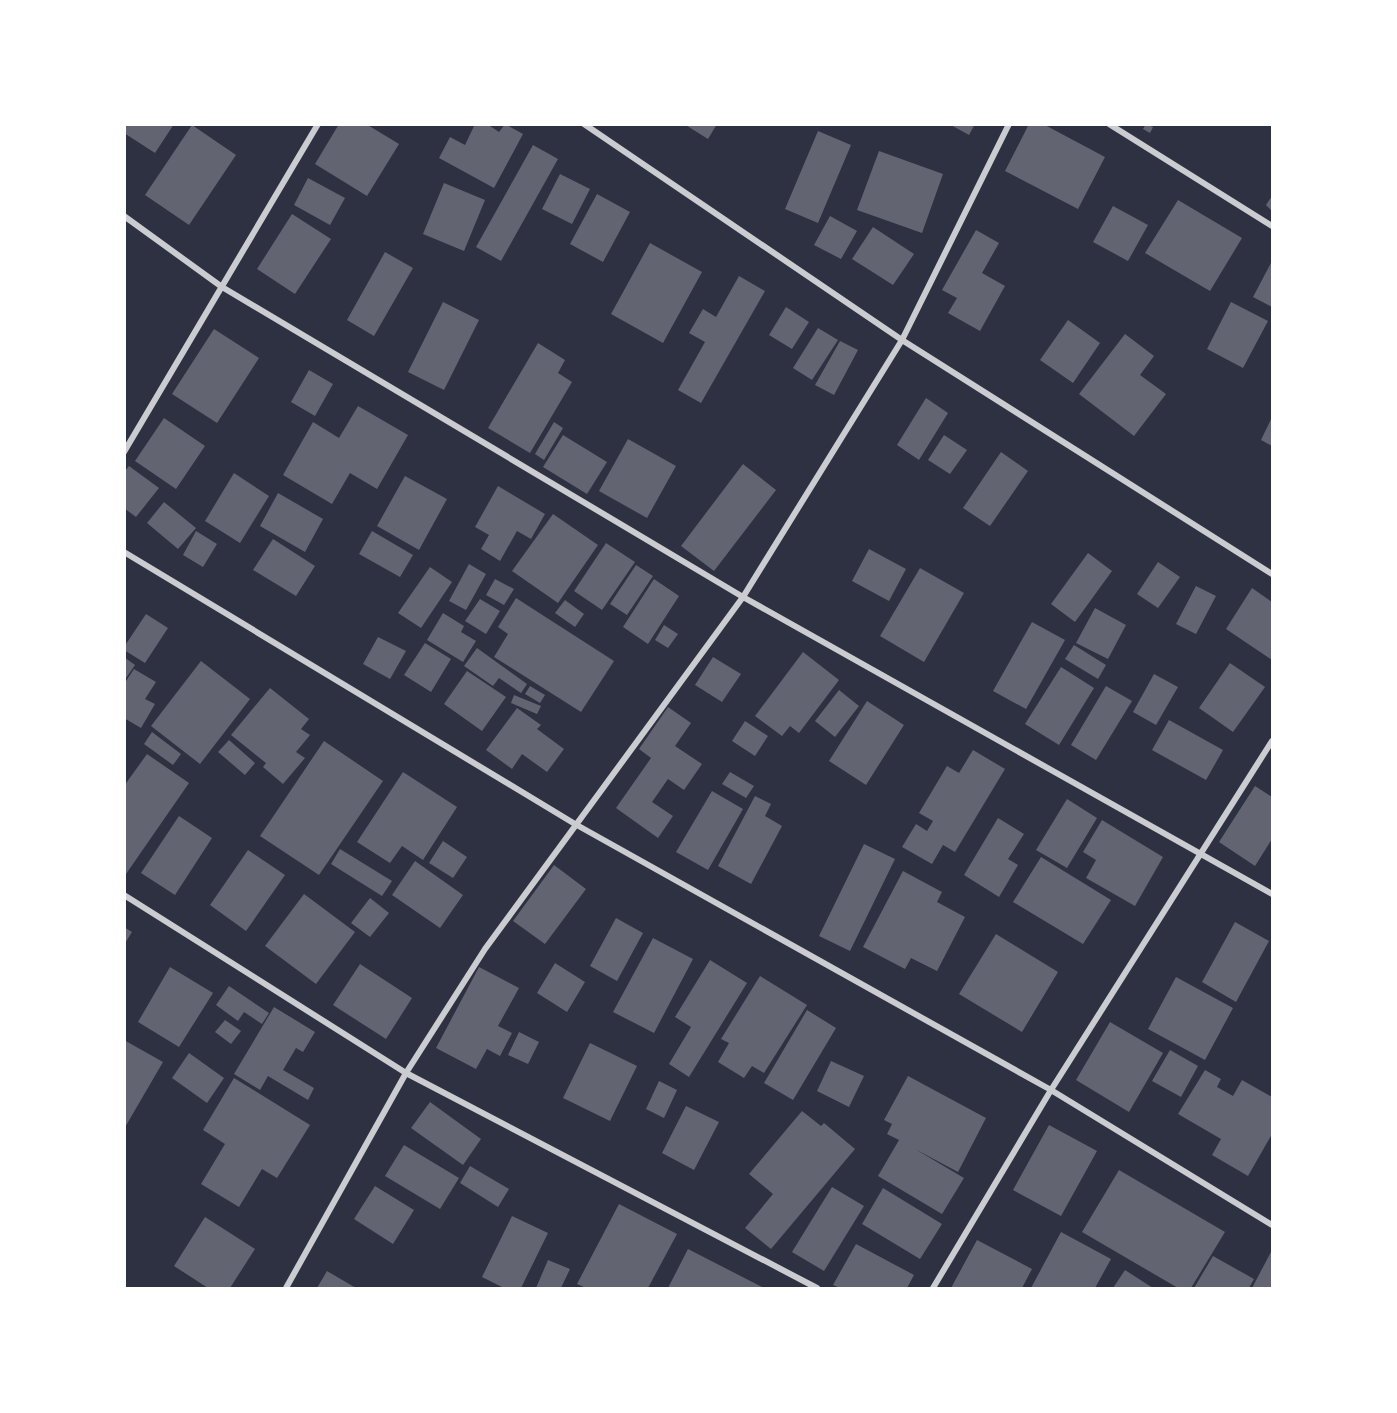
<svg xmlns="http://www.w3.org/2000/svg" width="1397" height="1413" viewBox="0 0 1397 1413" font-family="Georgia,serif">
  <style>
    .building { fill: #626471 }
    .lines { fill: none; stroke-linecap: round; stroke-linejoin: round }
    .minor { stroke: #caccd0; stroke-width: 6 }
  </style>
  <rect width="100%" height="100%" fill="#2d3142"/>
  <path class="building" d="M124 124H174L155 153 124 133Z
    M339 124H366L399 144 367 196 315 164Z
    M475 124H487L499 132 505 124 523 134 494 188 439 158 450 137 465 145Z
    M684 124H717L708 139Z
    M949 124H975L969 135Z
    M1029 124H1043L1105 157 1078 209 1005 171Z
    M1146 124 1153 127 1150 133 1143 129Z
    M192 125 236 155 189 225 145 195Z
    M818 131 851 145 818 223 785 209Z
    M533 145 558 159 501 261 476 247Z
    M879 151 943 174 922 233 857 210Z
    M560 174 590 189 572 224 542 209Z
    M308 178 345 198 330 225 294 205Z
    M444 183 485 200 464 251 423 234Z
    M597 194 630 212 603 262 570 244Z
    M1272 196V211L1266 205Z
    M1178 200 1242 238 1210 291 1145 253Z
    M1113 206 1148 225 1128 261 1093 242Z
    M292 214 331 239 295 294 257 269Z
    M830 216 857 231 841 259 814 245Z
    M873 227 914 254 893 285 852 259Z
    M976 230 999 243 982 273 1005 286 980 331 948 313 957 298 942 290Z
    M650 243 702 272 663 343 611 314Z
    M385 252 413 268 374 336 347 320Z
    M1272 261V307L1253 297Z
    M739 276 765 291 701 403 678 390 705 342 689 333 703 309 716 317Z
    M443 302 479 320 444 390 408 372Z
    M1231 302 1268 321 1243 368 1207 349Z
    M786 307 809 322 792 349 769 335Z
    M1068 320 1100 343 1073 383 1040 360Z
    M818 328 838 340 812 380 793 368Z
    M214 329 259 358 217 423 172 394Z
    M1125 334 1154 356 1140 375 1166 394 1134 436 1079 394Z
    M840 341 858 350 834 395 815 385Z
    M538 343 565 360 558 373 572 382 530 453 488 428Z
    M309 370 333 384 315 416 291 402Z
    M926 398 948 413 919 460 897 445Z
    M358 406 408 435 377 489 350 473 332 504 283 475 313 422 339 438Z
    M1272 417V446L1261 440Z
    M164 418 205 446 176 489 135 461Z
    M554 422 563 428 544 460 535 454Z
    M563 435 607 462 587 494 543 467Z
    M944 435 967 450 950 474 928 460Z
    M628 439 676 466 647 518 599 491Z
    M1001 452 1028 471 990 526 963 508Z
    M743 464 776 490 714 571 681 546Z
    M129 466 159 488 136 517 124 508V472Z
    M234 473 269 496 240 543 205 521Z
    M405 476 447 499 419 550 377 526Z
    M498 486 545 514 531 539 517 531 500 561 481 549 489 535 475 527Z
    M278 493 323 519 305 552 260 526Z
    M164 502 196 528 178 549 147 523Z
    M553 514 598 545 558 603 512 571Z
    M196 531 217 544 203 567 183 555Z
    M372 531 413 555 400 577 359 554Z
    M273 539 315 566 296 596 253 570Z
    M606 543 635 562 602 610 574 591Z
    M869 549 906 569 889 601 852 581Z
    M1088 553 1112 571 1075 622 1051 604Z
    M1158 562 1180 577 1158 608 1137 594Z
    M469 564 486 574 466 610 449 601Z
    M636 565 653 576 627 615 610 604Z
    M430 567 452 582 421 628 398 613Z
    M920 568 964 593 924 662 880 636Z
    M495 579 514 589 504 605 486 595Z
    M654 579 679 596 648 644 623 627Z
    M1196 586 1216 596 1196 634 1176 624Z
    M1252 588 1272 602V660L1226 629Z
    M516 598 614 661 581 712 494 657 508 634 498 627Z
    M480 599 500 611 486 634 465 621Z
    M565 600 584 614 575 627 555 613Z
    M1095 608 1126 625 1108 659 1076 643Z
    M443 613 464 626 461 632 476 641 463 662 427 640Z
    M146 614 168 628 145 663 124 650V647Z
    M1032 622 1065 640 1026 709 993 691Z
    M664 625 678 634 668 648 655 640Z
    M378 637 406 651 390 679 363 664Z
    M425 643 451 659 431 692 404 675Z
    M1074 645 1106 665 1098 679 1065 659Z
    M477 648 527 684 521 693 499 678 493 686 464 666Z
    M803 652 839 680 799 733 790 726 782 736 755 716Z
    M124 657 135 665 124 681Z
    M713 657 741 674 722 702 695 685Z
    M201 661 250 699 200 764 151 726Z
    M1230 663 1265 687 1233 732 1199 708Z
    M1061 667 1094 688 1059 745 1025 724Z
    M134 669 156 682 145 699 155 704 141 728 124 718V684Z
    M467 671 506 697 482 731 444 704Z
    M1154 674 1178 687 1156 725 1133 712Z
    M530 686 545 695 540 703 525 694Z
    M1106 686 1132 701 1096 760 1071 745Z
    M270 688 309 719 301 729 310 735 296 752 305 758 283 784 263 767 266 763 231 735Z
    M839 690 859 706 835 737 815 721Z
    M514 695 541 706 537 714 511 703Z
    M867 701 904 725 866 785 829 761Z
    M668 707 691 723 675 746 702 764 684 790 668 779 652 802 673 816 658 838 616 808 651 758 639 749Z
    M517 708 541 725 537 729 564 749 547 772 522 754 512 769 486 750Z
    M1169 720 1223 750 1206 780 1152 750Z
    M745 721 768 736 755 756 732 741Z
    M152 732 181 754 173 765 144 744Z
    M229 740 255 763 245 775 218 752Z
    M324 741 383 781 319 875 260 836Z
    M973 750 1005 769 955 852 943 845 932 864 902 847 916 824 927 831 933 821 919 813 947 766 959 773Z
    M147 754 189 783 126 874 124 786Z
    M403 772 457 807 423 860 402 846 390 863 357 842Z
    M730 772 754 786 746 798 722 784Z
    M1255 786 1272 797V839L1255 866 1219 842Z
    M712 791 743 809 708 870 676 852Z
    M755 796 771 804 765 816 782 826 751 884 718 866Z
    M1067 799 1097 818 1067 868 1036 850Z
    M179 816 212 838 175 895 141 873Z
    M998 818 1024 834 1008 859 1018 865 999 897 964 875Z
    M1102 820 1163 857 1135 906 1086 878 1096 860 1083 852Z
    M443 841 467 857 453 878 429 863Z
    M864 844 895 859 850 951 819 936Z
    M340 849 392 881 382 896 331 864Z
    M248 850 285 875 246 931 210 905Z
    M1041 857 1111 900 1083 944 1013 902Z
    M415 861 463 895 440 928 392 895Z
    M554 865 586 889 545 944 513 921Z
    M903 871 942 892 937 902 965 917 937 971 911 958 905 969 863 947Z
    M304 894 355 932 316 984 265 946Z
    M370 898 389 913 370 937 351 923Z
    M616 918 643 933 617 981 590 966Z
    M1235 922 1269 941 1236 1002 1202 982Z
    M124 927 132 932 124 945Z
    M996 934 1058 972 1022 1032 959 994Z
    M653 938 693 959 654 1033 613 1012Z
    M710 960 747 983 689 1077 669 1064 691 1027 675 1017Z
    M555 963 585 982 567 1012 537 993Z
    M360 964 412 998 386 1039 333 1005Z
    M170 967 213 993 179 1047 138 1022Z
    M479 967 519 988 498 1026 512 1033 500 1056 487 1049 476 1069 436 1048Z
    M760 976 807 1005 764 1073 752 1066 744 1078 718 1062 729 1043 721 1039Z
    M1176 977 1233 1008 1205 1060 1148 1029Z
    M229 986 269 1013 262 1024 244 1012 238 1021 216 1005Z
    M274 1007 315 1032 303 1052 296 1048 283 1070 314 1088 308 1100 268 1076 260 1090 234 1074Z
    M807 1010 836 1028 793 1100 764 1083Z
    M225 1020 241 1031 231 1044 215 1032Z
    M1110 1022 1163 1053 1129 1112 1076 1080Z
    M519 1032 539 1042 528 1064 508 1055Z
    M124 1040 163 1062 124 1129Z
    M590 1043 637 1066 610 1121 563 1098Z
    M1170 1050 1198 1066 1181 1097 1152 1081Z
    M189 1053 224 1078 207 1103 172 1078Z
    M831 1061 864 1076 849 1107 817 1091Z
    M1205 1070 1221 1079 1217 1087 1233 1096 1242 1080 1272 1097V1134L1248 1176 1212 1155 1221 1139 1178 1114Z
    M908 1076 986 1118 958 1172 915 1149 964 1178 942 1214 878 1176 899 1140 887 1134 892 1124 884 1120Z
    M234 1078 310 1125 277 1178 262 1169 239 1207 201 1184 225 1144 203 1130Z
    M659 1081 677 1090 664 1118 646 1109Z
    M430 1102 481 1139 463 1165 411 1128Z
    M686 1106 719 1122 694 1170 662 1153Z
    M802 1111 821 1126 824 1123 855 1149 771 1249 745 1228 773 1194 749 1174Z
    M1049 1125 1097 1151 1061 1216 1013 1190Z
    M404 1145 459 1178 440 1209 385 1176Z
    M470 1166 509 1189 498 1207 460 1183Z
    M1119 1170 1225 1232 1191 1288H1178L1082 1232Z
    M375 1186 414 1210 393 1244 354 1219Z
    M832 1187 864 1206 824 1271 792 1252Z
    M883 1188 942 1224 920 1259 862 1224Z
    M619 1204 677 1234 648 1288H586L577 1284Z
    M512 1216 548 1233 521 1288H504L482 1277Z
    M205 1217 255 1249 230 1288H208L174 1266Z
    M1061 1232 1111 1259 1095 1288H1031Z
    M977 1240 1032 1269 1022 1288H951Z
    M856 1244 914 1275 907 1288H840L833 1285Z
    M688 1249 764 1288H668Z
    M1272 1250V1288H1252Z
    M1213 1256 1254 1279 1249 1288H1194Z
    M548 1260 570 1269 561 1288H536Z
    M1125 1270 1153 1288H1113Z
    M327 1271 356 1288H317Z"/>
  <g class="lines">
    <path class="minor" d="M584 124 902 340 1272 574
      M1109 124 1272 226
      M124 216 222 287 743 597 1272 894
      M124 452 318 124
      M124 552 575 824 1051 1090 1272 1225
      M124 895 406 1073 817 1288
      M286 1288 406 1073 485 949 743 597 902 340 1009 124
      M933 1288 1051 1090 1272 741"/>
  </g>
  <rect width="1397" height="1413" fill="none" stroke="#ffffff" stroke-width="252"/>
</svg>
